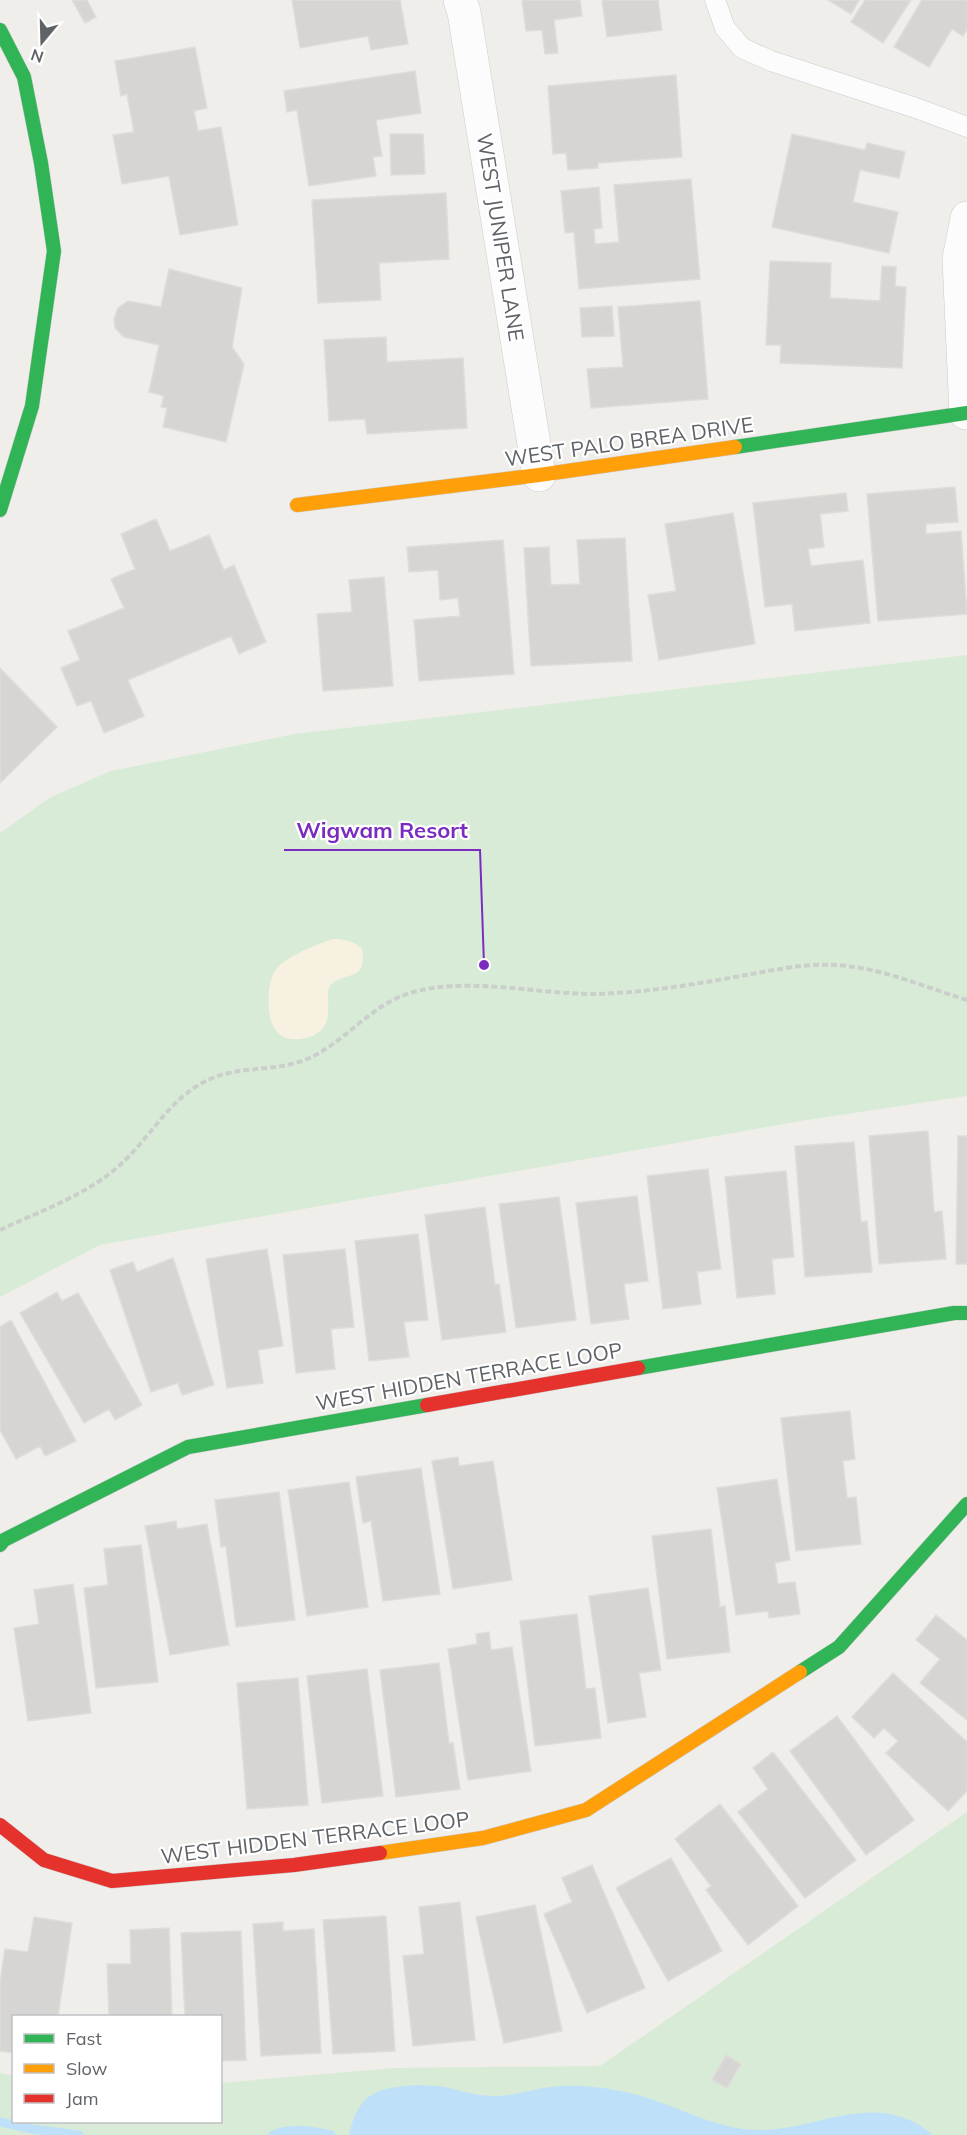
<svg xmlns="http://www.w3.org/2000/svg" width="967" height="2135" viewBox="0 0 967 2135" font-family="Mulish,sans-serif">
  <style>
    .green { fill: #d8ebd6 }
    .sand { fill: #f6f1e1 }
    .water { fill: #bfe0f9 }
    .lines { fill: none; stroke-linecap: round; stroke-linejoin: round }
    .stream { stroke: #bfe0f9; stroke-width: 9 }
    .building { fill: #d6d5d3; stroke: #deddd9; stroke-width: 1.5 }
    .lane-casing { stroke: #cbcccc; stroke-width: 21 }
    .street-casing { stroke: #cbcccc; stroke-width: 34 }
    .fast-casing { stroke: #cacacb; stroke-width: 15 }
    .slow-casing { stroke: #cacacb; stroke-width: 15 }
    .jam-casing { stroke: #cacacb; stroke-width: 15 }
    .path { stroke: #cacfcc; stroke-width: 4; stroke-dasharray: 6 3; stroke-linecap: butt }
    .lane { stroke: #fdfcfc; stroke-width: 20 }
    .street { stroke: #fdfcfc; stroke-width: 33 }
    .fast { stroke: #30b455; stroke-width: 14 }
    .slow { stroke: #ff9f0a; stroke-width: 14 }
    .jam { stroke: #e5322d; stroke-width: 14 }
    .labels { text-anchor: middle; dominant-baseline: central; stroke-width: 4.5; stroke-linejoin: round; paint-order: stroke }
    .street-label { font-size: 21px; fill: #5f6368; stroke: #fff }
    .leader { fill: none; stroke: #7b2cbf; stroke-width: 2 }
    .callout-dot { fill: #7b2cbf; stroke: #fff; stroke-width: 2 }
    .callout-label { font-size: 22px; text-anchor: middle; font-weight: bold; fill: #7b2cbf; stroke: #fff; stroke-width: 4.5; stroke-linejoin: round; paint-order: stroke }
  </style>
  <rect width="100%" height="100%" fill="#efeeea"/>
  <path class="green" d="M967 655V1096L800 1121 100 1245 0 1297V833L51 797 111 771 295 734Z
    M967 1812V2135H0V2073L13 2076 14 2122H220L221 2083 393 2068 600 2066Z"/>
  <path class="sand" d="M333 939C345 939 353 941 362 949 368 984 343 970 330 986 324 994 334 1016 322 1029 317 1035 308 1038 301 1039 294 1040 285 1039 279 1034 265 1023 266 982 276 969 289 955 315 945 333 939Z"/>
  <path class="water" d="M418 2085C427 2086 436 2085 445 2087 461 2091 477 2096 494 2096 517 2096 538 2087 561 2086 581 2085 601 2087 620 2091 669 2099 713 2132 764 2130 825 2127 879 2089 933 2135H349C359 2091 377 2088 418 2085Z"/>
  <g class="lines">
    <path class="stream" d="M0 2122 32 2129 79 2135
      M273 2135C291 2127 313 2131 331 2135"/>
  </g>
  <path class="building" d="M72 0H87L96 17 85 23Z
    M292 0H400L408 44 371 50 368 36 300 48Z
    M522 0H580L582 16 554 20 558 53 545 54 542 30 526 31Z
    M602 0H658L662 30 607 37Z
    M828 0H859L851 14Z
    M865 0H911L883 43 851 22Z
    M922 0H967V29L963 36 952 29 929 67 894 47Z
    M195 47 207 108 194 111 198 131 221 127 238 225 180 235 169 176 122 184 113 135 134 132 127 94 121 96 115 61Z
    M415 71 421 113 376 120 382 156 373 157 376 176 309 186 297 110 287 112 284 91Z
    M676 75 682 157 598 163V168L568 170 566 153 553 154 548 86Z
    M390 134H423L425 174 391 175Z
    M792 134 865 150 867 143 905 152 899 178 860 170 853 202 898 212 889 253 772 227Z
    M691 179 700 279 579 289 574 232 565 233 561 191 599 187 602 228 594 229 595 244 619 242 614 185Z
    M446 193 449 259 379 263 381 300 318 303 312 200Z
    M770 261 831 263 830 298 880 301 882 266 896 267 895 286 906 287 902 368 780 363 781 345H766Z
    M169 269 242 288 232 347 244 364 226 442 163 427 167 408 161 407 164 396 149 392 159 345 124 337 115 328 114 319 118 308 128 301 161 307Z
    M700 301 708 399 591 408 587 369 623 367 618 307Z
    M612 306 614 336 582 337 580 308Z
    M386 337 387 362 463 358 467 428 367 434 365 419 329 421 324 340Z
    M955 487 958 522 926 524V534L961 531 967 614 878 621 867 494Z
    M846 493 848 511 820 514 824 547 808 549 811 566 863 560 870 623 795 631 792 604 765 607 753 503Z
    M733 513 755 644 659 660 648 595 676 591 665 524Z
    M156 519 170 551 209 535 224 570 234 565 266 642 239 654 231 636 128 680 144 716 104 733 91 701 77 706 61 668 80 660 68 631 124 608 111 579 135 569 121 534Z
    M625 538 632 661 531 666 524 548 549 547 551 585 580 584 577 540Z
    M503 540 514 674 419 681 414 620 460 616 458 598 440 600 438 570 409 572 407 547Z
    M384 577 393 686 323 691 317 614 352 612 349 580Z
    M0 668 57 727 0 783Z
    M928 1131 934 1212 942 1211 946 1259 879 1264 869 1136Z
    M958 1136H967V1264H956Z
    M854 1142 861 1222 867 1221 872 1272 805 1277 795 1146Z
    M708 1169 721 1269 697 1272 701 1304 663 1309 647 1176Z
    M786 1171 794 1257 772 1259 775 1294 737 1298 725 1177Z
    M637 1196 648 1281 624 1284 629 1319 591 1324 576 1203Z
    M559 1197 576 1320 516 1328 499 1204Z
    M485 1207 495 1285 499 1284 506 1332 442 1340 425 1215Z
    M418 1234 428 1320 404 1322 409 1357 369 1361 355 1241Z
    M267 1249 283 1346 258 1350 263 1383 227 1388 206 1259Z
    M345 1249 354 1327 331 1329 335 1369 296 1373 283 1255Z
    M173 1258 214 1385 182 1395 178 1383 151 1392 110 1270 133 1262 137 1272Z
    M57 1292 62 1301 78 1293 142 1405 115 1420 109 1409 84 1423 20 1313Z
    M11 1320 76 1441 45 1456 40 1446 16 1459 0 1430V1327Z
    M850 1411 855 1459 843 1461 847 1498 856 1497 861 1544 796 1551 781 1418Z
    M458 1457 459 1466 493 1461 512 1580 453 1589 432 1461Z
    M421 1468 440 1594 383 1601 371 1521 363 1523 356 1477Z
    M777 1479 790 1560 775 1563 778 1584 795 1582 800 1614 769 1618 768 1611 736 1615 717 1488Z
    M349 1482 368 1607 307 1616 288 1490Z
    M279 1492 295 1620 236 1627 226 1546 221 1547 215 1500Z
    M176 1521 177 1529 207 1524 229 1645 170 1655 145 1526Z
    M711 1529 720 1607 725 1606 730 1652 667 1659 652 1536Z
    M141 1545 158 1682 96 1688 84 1588 108 1585 104 1549Z
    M73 1584 91 1713 28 1721 14 1628 39 1624 34 1590Z
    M648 1588 661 1670 639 1673 646 1717 608 1723 589 1596Z
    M577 1614 586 1689 595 1688 601 1738 535 1746 520 1621Z
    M936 1615 967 1640V1720L920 1683 940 1659 916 1640Z
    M489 1632 491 1650 512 1647 531 1771 468 1780 448 1649 477 1644 476 1634Z
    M439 1663 449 1743H453L460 1789 396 1797 380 1670Z
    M367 1669 383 1796 322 1803 307 1676Z
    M893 1673 967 1742V1791L948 1811 886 1753 898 1741 884 1728 874 1738 852 1717Z
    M298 1678 308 1805 247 1809 237 1683Z
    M837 1716 914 1820 866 1855 790 1751Z
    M773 1752 856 1860 805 1898 738 1812 768 1789 753 1768Z
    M720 1804 798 1906 748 1945 706 1890 711 1886 675 1839Z
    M671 1858 722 1951 668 1981 616 1888Z
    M592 1865 645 1988 587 2013 544 1914 572 1902 562 1878Z
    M460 1902 475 2040 413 2046 403 1956 424 1954 419 1907Z
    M535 1905 562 2031 504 2043 476 1917Z
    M386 1916 395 2051 333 2054 323 1920Z
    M34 1917 72 1923 58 2016H14V2053L0 2051V1983L5 1949 28 1952Z
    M283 1922V1931L314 1929 321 2053 261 2056 253 1924Z
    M169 1928 172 2016H109L107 1964H131L130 1930Z
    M241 1931 246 2060 220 2061V2016H185L181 1933Z
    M726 2055 741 2064 727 2088 712 2080Z"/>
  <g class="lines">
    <g class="lane-casing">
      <path id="lane" d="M715 0 725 28 742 48 771 61 916 108 967 127"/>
    </g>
    <g class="street-casing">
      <path id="street" d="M460 0 464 12 539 475
        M966 413 959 259 967 218"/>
    </g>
    <g class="fast-casing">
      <path id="fast" d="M0 30 24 77 41 163 54 251 32 406 0 510
        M735 447 967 413
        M638 1368 954 1313H967
        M0 1545 4 1540 188 1447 427 1405
        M800 1672 839 1647 967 1504"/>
    </g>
    <g class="slow-casing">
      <path id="slow" d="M297 505 539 475 735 447
        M380 1853 483 1838 586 1810 800 1672"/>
    </g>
    <g class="jam-casing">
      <path id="jam" d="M427 1405 638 1368
        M0 1825 44 1860 112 1881 294 1865 380 1853"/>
    </g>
    <path class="path" d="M0 1230C40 1211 87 1195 120 1165 148 1140 166 1105 197 1086 232 1064 263 1073 299 1062 342 1048 367 1006 410 993 466 976 535 994 594 994 645 993 696 984 746 975 775 970 805 963 835 965 880 967 924 987 967 1000"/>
    <use href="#lane" class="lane"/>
    <use href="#street" class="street"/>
    <use href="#fast" class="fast"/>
    <use href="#slow" class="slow"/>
    <use href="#jam" class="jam"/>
  </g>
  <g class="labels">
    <g class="street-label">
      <text transform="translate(501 237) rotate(81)">WEST JUNIPER LANE</text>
      <text transform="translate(629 441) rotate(-8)">WEST PALO BREA DRIVE</text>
      <text transform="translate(469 1376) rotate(-10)">WEST HIDDEN TERRACE LOOP</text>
      <text transform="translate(315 1837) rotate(-7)">WEST HIDDEN TERRACE LOOP</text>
    </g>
  </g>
  <path class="leader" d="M484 965L480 850H284"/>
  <circle class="callout-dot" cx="484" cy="965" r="6"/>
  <g class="callout-label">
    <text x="382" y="838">Wigwam Resort</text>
  </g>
  <rect x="12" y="2015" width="210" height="108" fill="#ffffff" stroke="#bfc1c3" stroke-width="1.5"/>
  <rect x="24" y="2034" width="30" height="9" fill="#30b455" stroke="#bfc1c3" stroke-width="1.5"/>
  <text x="66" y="2045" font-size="18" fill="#5f6368">Fast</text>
  <rect x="24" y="2064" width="30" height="9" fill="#ff9f0a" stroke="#bfc1c3" stroke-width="1.5"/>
  <text x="66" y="2075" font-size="18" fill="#5f6368">Slow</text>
  <rect x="24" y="2094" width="30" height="9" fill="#e5322d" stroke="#bfc1c3" stroke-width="1.5"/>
  <text x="66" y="2105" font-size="18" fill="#5f6368">Jam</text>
  <g transform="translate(42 42) rotate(199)" stroke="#ffffff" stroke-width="4.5" paint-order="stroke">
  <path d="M0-4.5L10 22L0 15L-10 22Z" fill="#5f6368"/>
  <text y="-9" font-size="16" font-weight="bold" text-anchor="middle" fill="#5f6368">N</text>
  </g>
</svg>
